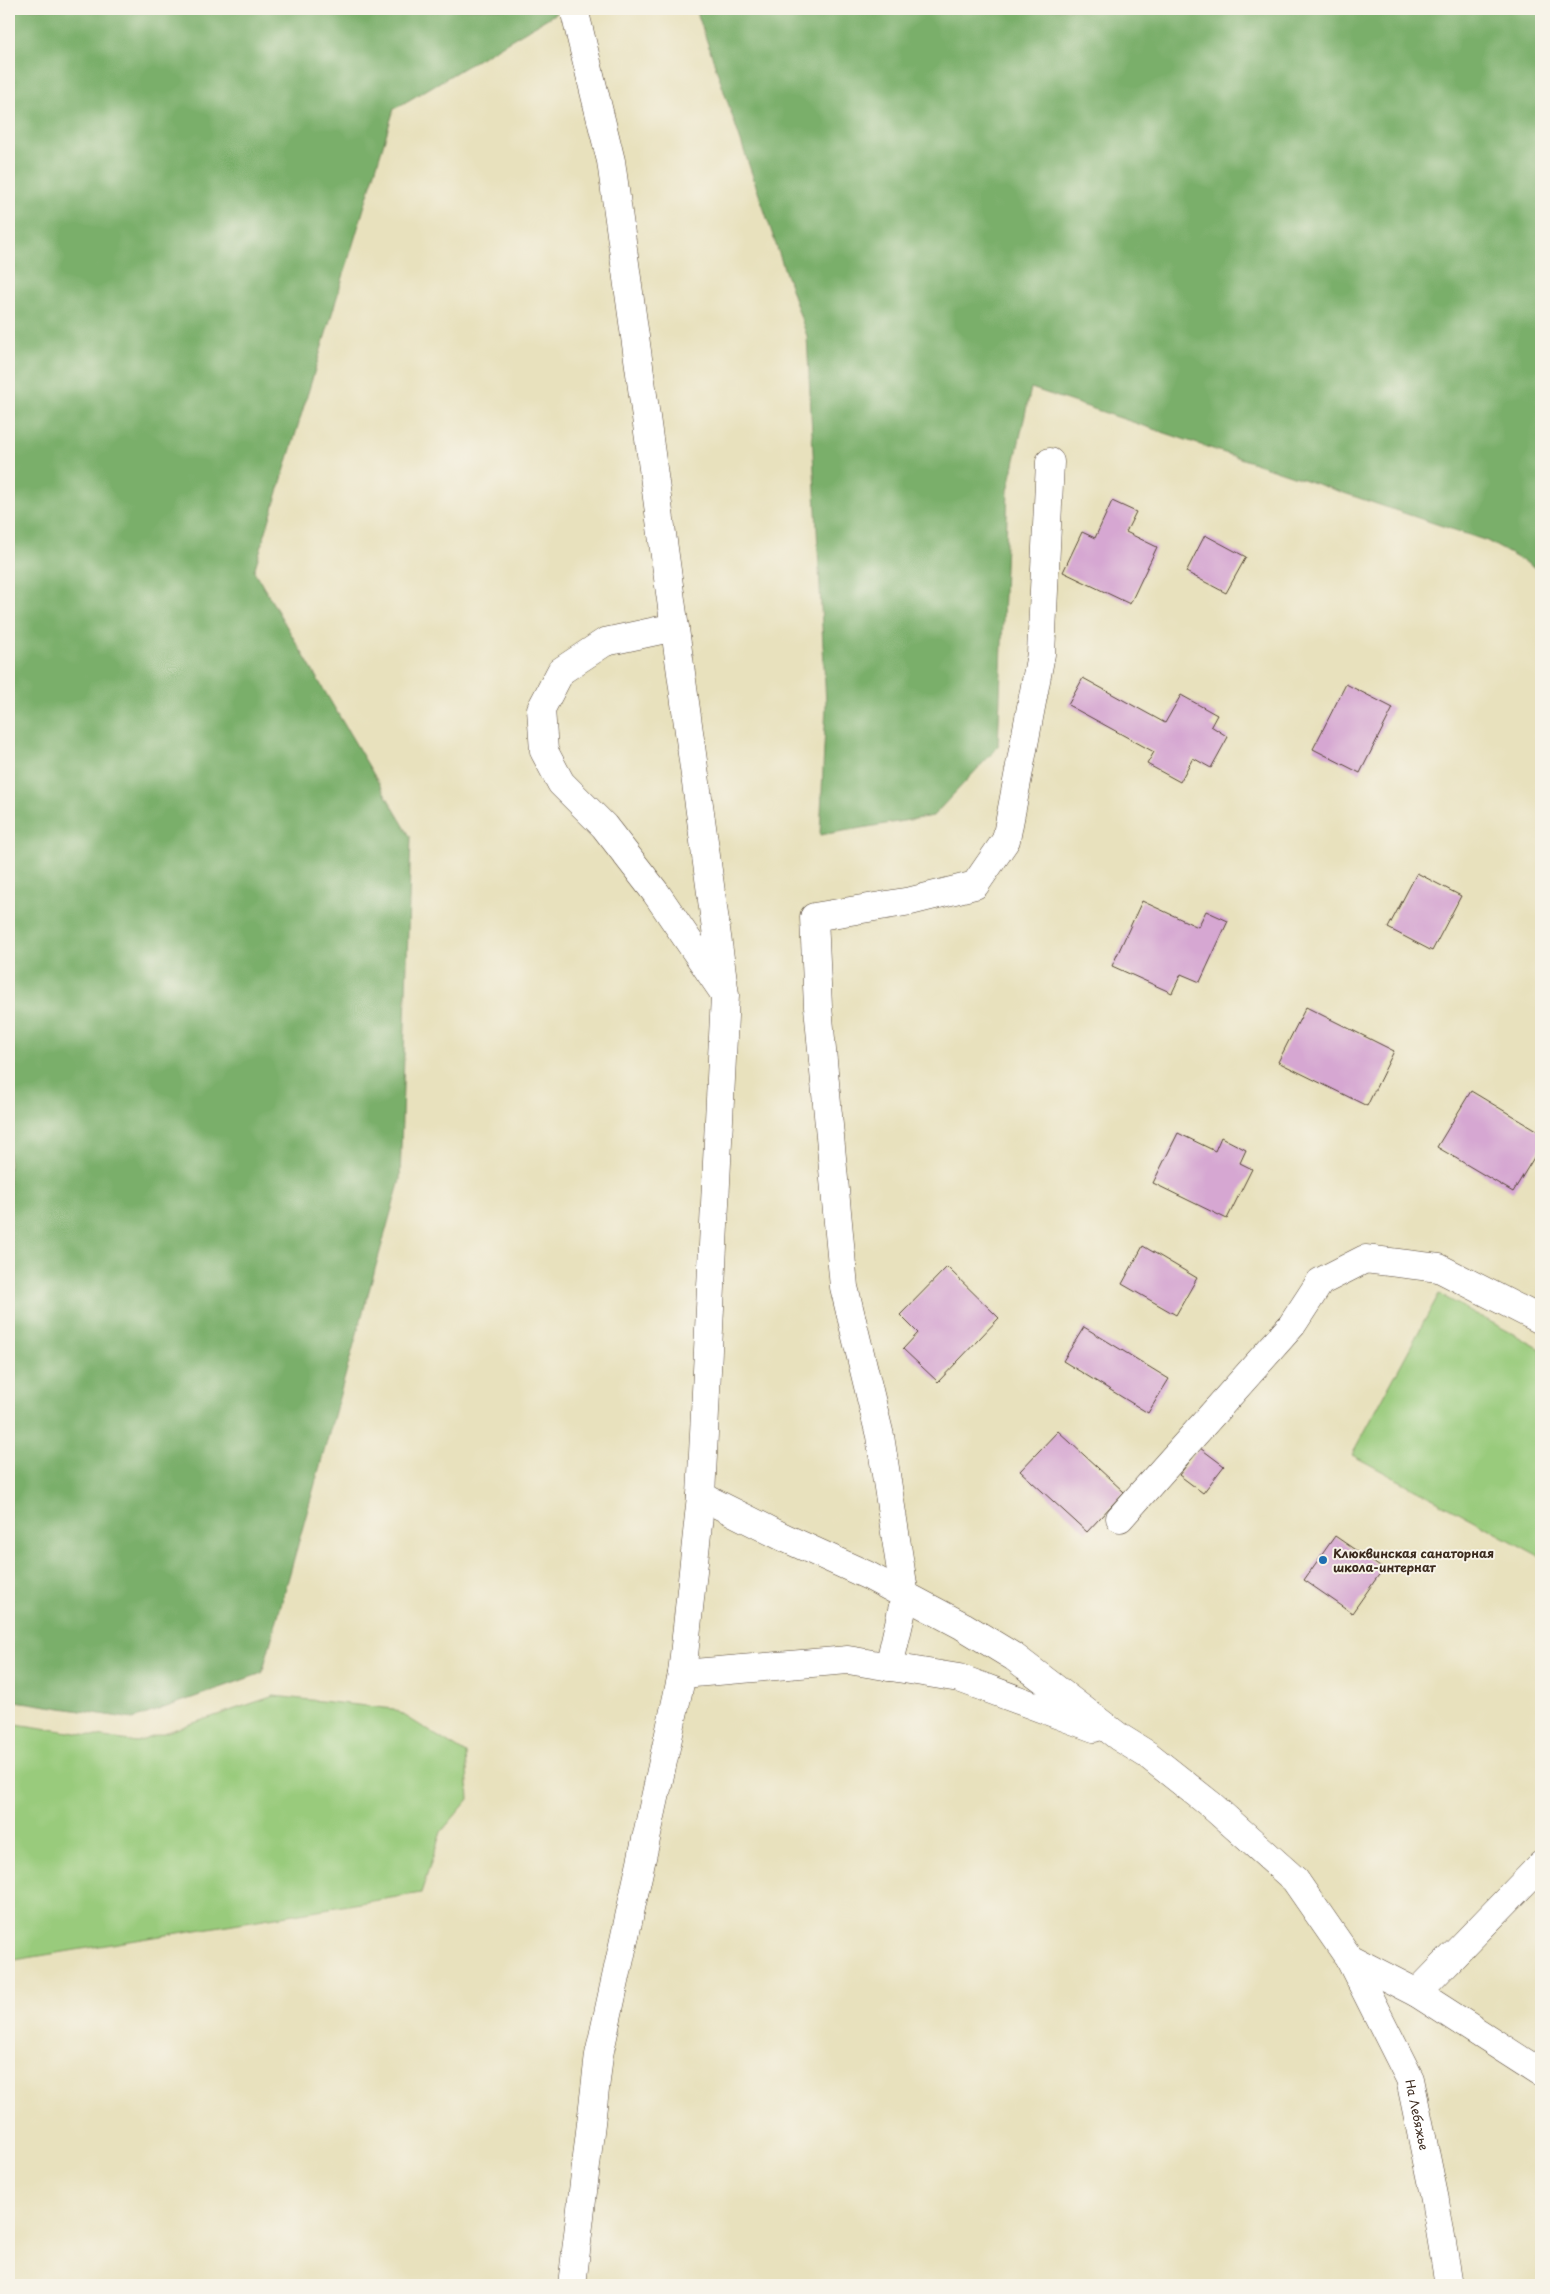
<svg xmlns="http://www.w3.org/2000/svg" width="1550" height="2294" viewBox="0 0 1550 2294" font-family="'Playpen Sans',sans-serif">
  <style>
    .green { fill: #99cb7b; stroke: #6a7a4c }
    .forest { fill: #7aaf6b; stroke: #5a6c44 }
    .building { fill: #d6a7d2 }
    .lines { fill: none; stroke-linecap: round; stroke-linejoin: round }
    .minor-casing { stroke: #554536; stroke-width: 29 }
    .highway-casing { stroke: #554536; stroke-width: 29 }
    .minor { stroke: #fff; stroke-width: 28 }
    .highway { stroke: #fff; stroke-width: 28 }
    .poi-dot { fill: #1f6fb2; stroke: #f7f3e8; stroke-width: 2 }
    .labels { text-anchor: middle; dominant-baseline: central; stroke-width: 4; stroke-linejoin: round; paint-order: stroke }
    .poi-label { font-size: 12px; font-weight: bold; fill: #3b2a1e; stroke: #f7f3e8; text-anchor: start }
    .street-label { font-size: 12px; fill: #3b2a1e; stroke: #f7f3e8 }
  </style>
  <rect width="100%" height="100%" fill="#f7f3e8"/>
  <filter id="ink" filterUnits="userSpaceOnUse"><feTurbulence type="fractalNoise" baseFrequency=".02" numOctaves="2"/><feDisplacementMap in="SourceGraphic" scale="10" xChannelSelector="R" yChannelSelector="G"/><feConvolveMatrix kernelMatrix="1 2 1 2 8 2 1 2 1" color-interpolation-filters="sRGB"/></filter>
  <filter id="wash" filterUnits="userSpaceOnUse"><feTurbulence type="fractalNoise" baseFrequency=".0096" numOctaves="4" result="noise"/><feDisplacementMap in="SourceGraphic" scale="20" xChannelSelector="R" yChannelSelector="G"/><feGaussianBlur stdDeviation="1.12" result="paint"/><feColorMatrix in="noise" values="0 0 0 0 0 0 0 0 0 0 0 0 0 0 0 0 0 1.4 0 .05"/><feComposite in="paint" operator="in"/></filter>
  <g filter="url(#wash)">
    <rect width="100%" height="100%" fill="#e8e1bd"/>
    <path class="green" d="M1439 1294 1541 1349V1557L1352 1455Z
      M274 1696 394 1709 466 1754 469 1799 441 1832 421 1893 9 1961V1723L137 1742Z"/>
    <path class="forest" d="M9 9H563L394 109 254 571 411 838 400 1180 262 1673 133 1719 9 1700Z
      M696 9H1541V571L1487 541 1031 388 1008 491 998 747 933 816 820 835 826 704 807 336Z"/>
    <g id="blocks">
      <path class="building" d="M1112 501 1136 512 1126 532 1157 547 1130 604 1063 572 1082 532 1095 538Z
        M1205 535 1246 557 1226 593 1186 572Z
        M1083 678 1165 723 1181 695 1217 715 1211 726 1228 737 1211 768 1193 758 1180 782 1147 764 1154 752 1068 705Z
        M1346 684 1393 708 1360 773 1313 749Z
        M1417 873 1461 896 1432 951 1388 928Z
        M1142 901 1198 927 1206 911 1228 921 1200 982 1181 974 1172 993 1112 966Z
        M1306 1007 1394 1051 1367 1106 1278 1062Z
        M1471 1091 1541 1133V1146L1513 1192 1437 1147Z
        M1178 1133 1215 1151 1221 1137 1246 1150 1240 1163 1252 1169 1227 1219 1153 1183Z
        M1143 1246 1197 1278 1176 1315 1122 1284Z
        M947 1267 999 1318 938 1382 903 1349 918 1333 900 1315Z
        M1084 1327 1169 1379 1148 1413 1063 1361Z
        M1058 1431 1124 1492 1087 1532 1020 1471Z
        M1200 1448 1224 1466 1203 1493 1179 1475Z
        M1335 1536 1383 1569 1352 1613 1304 1580Z"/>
    </g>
  </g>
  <g filter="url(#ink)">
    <use href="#blocks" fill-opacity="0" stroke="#554536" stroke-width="1"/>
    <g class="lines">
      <g class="minor-casing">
        <g id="minor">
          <path d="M701 1496 783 1537 869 1576 963 1626 1014 1657 1119 1737 1148 1755 1211 1805 1295 1880 1349 1958 1417 1993 1541 2073"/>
          <path d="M1120 1518 1292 1325 1320 1282 1365 1259 1439 1268 1541 1320"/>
          <path d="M889 1667 905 1597 880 1436 844 1287 818 1007 814 917 911 901 975 885 1006 840 1041 654 1050 462"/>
          <path d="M682 1674 848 1660 959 1678 1094 1728"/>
          <path id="s1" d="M1349 1958 1410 2079 1435 2200 1449 2285"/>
          <path d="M1417 1993 1541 1865"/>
        </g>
      </g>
      <g class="highway-casing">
        <path id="highway" d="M675 627 605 642 561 671 541 709 544 751 561 783 604 826 656 893 722 990
          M572 2285 599 2055 682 1674 701 1496 725 995 611 161 574 9"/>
      </g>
      <use href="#minor" class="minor"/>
      <use href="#highway" class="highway"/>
    </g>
  </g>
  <circle class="poi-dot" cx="1323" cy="1560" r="5"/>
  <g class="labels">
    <g class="poi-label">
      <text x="1333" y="1553">Клюквинская санаторная<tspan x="1333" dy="14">школа-интернат</tspan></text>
    </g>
    <g class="street-label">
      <text stroke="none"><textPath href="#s1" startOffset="172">На Лебяжье</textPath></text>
    </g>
  </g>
  <rect width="1550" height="2294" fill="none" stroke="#f7f3e8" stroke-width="30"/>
</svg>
